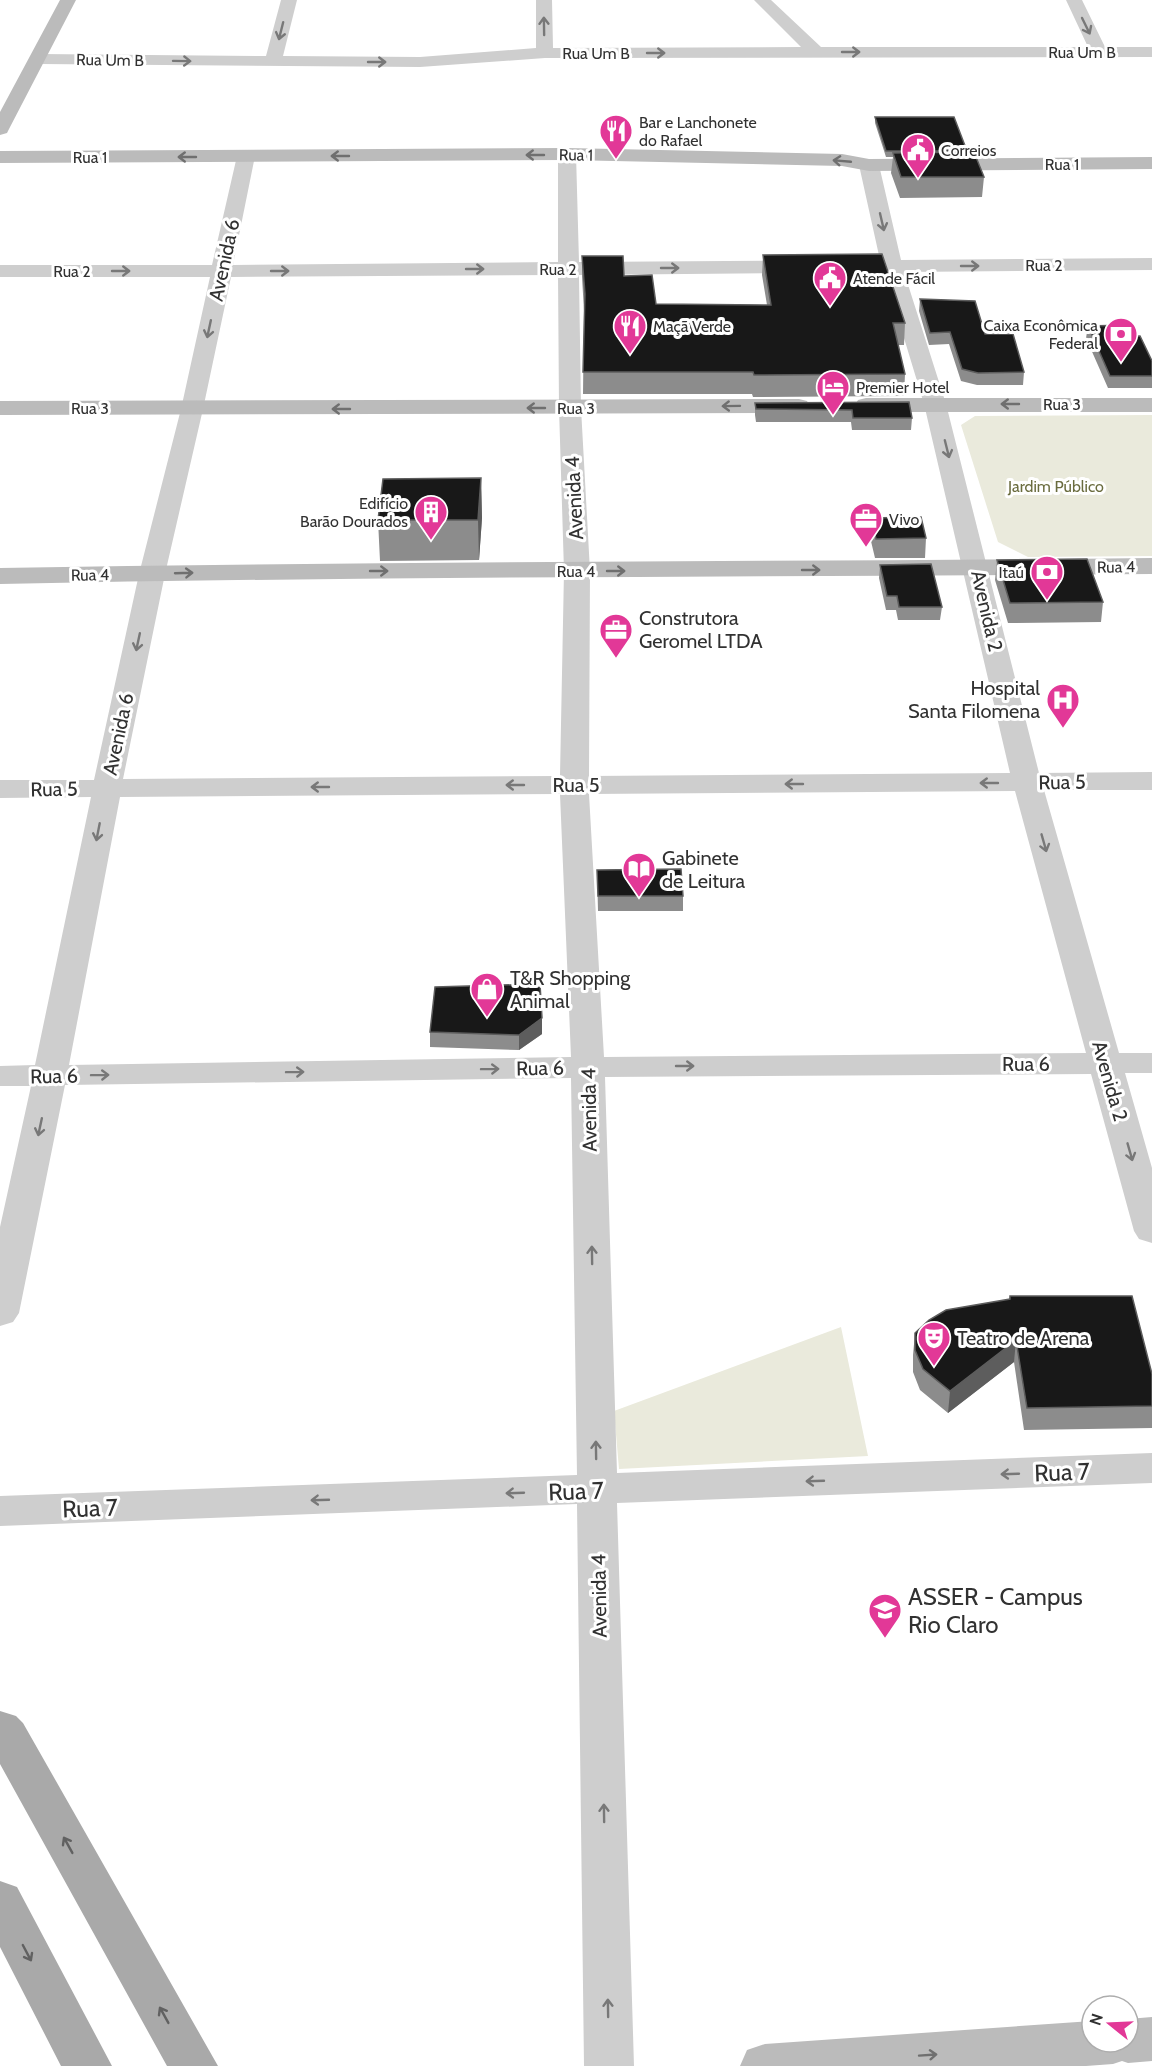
<svg xmlns="http://www.w3.org/2000/svg" width="1152" height="2066" viewBox="0 0 1152 2066" font-family="Cabin,sans-serif">
  <style>
    .green { fill: #eaeadc }
    .lines { fill: none; stroke-linecap: round; stroke-linejoin: round }
    .street { fill: #cecece; fill-rule: evenodd }
    .secondary { fill: #bbb; fill-rule: evenodd }
    .primary { fill: #a9a9a9; fill-rule: evenodd }
    .wall { fill: #8c8c8c }
    .shaded-wall { fill: #5d5d5d }
    .building { fill: #181818; stroke: #5d5d5d; stroke-width: 1.5 }
    .oneway { stroke: #787878 }
    .oneway2 { stroke: #6f6f6f }
    .oneway3 { stroke: #616161 }
    .labels { text-anchor: middle; dominant-baseline: central; stroke-width: 6; stroke-linejoin: round; paint-order: stroke }
    .far-street-label { font-size: 16px; fill: #313131; stroke: #fff }
    .far-poi-label { font-size: 16px; fill: #313131; stroke: #fff; text-anchor: start }
    .far-park-label { font-size: 16px; fill: #6a6c3e; stroke: #fff }
    .street-label { font-size: 20px; fill: #313131; stroke: #fff }
    .poi-label { font-size: 20px; fill: #313131; stroke: #fff; text-anchor: start }
    .near-street-label { font-size: 24px; fill: #313131; stroke: #fff }
    .near-poi-label { font-size: 24px; fill: #313131; stroke: #fff; text-anchor: start }
  </style>
  <rect width="100%" height="100%" fill="#fff"/>
  <path class="green" d="M1152 415V556L1028 557 998 542 961 425 975 416Z
    M841 1327 868 1456 619 1469 614 1411Z"/>
  <g class="lines">
    <path class="street" d="M281 0H297L283 56 420 57 536 48V0H552L553 48 801 47 754 0H771L821 47H1088L1066 0H1082L1105 47H1152V57L545 58 420 67 40 64 34 63 31 59 34 55 40 54 266 56Z
      M567 148 574 150 576 154 579 262 880 260 859 165 862 161H876L879 165 901 260 1152 258V270L904 272 946 404 1039 773 1152 772V790H1044L1119 1053H1152V1073H1125L1152 1168V1243L1139 1239 1134 1231 1091 1074 605 1077 617 1473 1152 1453V1483L617 1503 634 2066H584L577 1504 0 1526V1496L577 1475 571 1078 65 1085 19 1313 13 1322 0 1326V1227L31 1086H0V1066L35 1065 91 797 0 798V780H94L139 574 181 409 210 277H0V265H212L237 156 239 152H253L255 156 233 265 558 262V154L560 150ZM884 272 924 404 1010 773 589 776 590 571 581 408 579 275ZM558 275 559 408 564 571 560 776 123 779 165 574 203 409 231 277ZM1015 791 1086 1053 604 1057 589 794ZM560 794 571 1057 69 1065 120 797Z"/>
    <path class="secondary" d="M60 0H76L9 129 7 133 0 135V112Z
      M567 148 842 154 869 159 1152 157V169L869 171 842 166 567 160 0 163V151Z
      M866 398H1152V412H866L858 410 855 405 858 400Z
      M799 399 807 401 810 406 807 411 799 413 0 415V401Z
      M1152 558V574C768 577 384 576 0 584V568C384 561 768 562 1152 558Z
      M1152 2017V2061L1128 2063 1122 2061 1113 2064 1086 2066H740L747 2050 765 2044 1092 2021V2042H1128V2019Z"/>
    <path class="primary" d="M0 1711 16 1716 23 1723 218 2066H167L0 1764Z
      M0 1881 17 1887 112 2066H61L0 1947Z"/>
  </g>
  <path class="wall" d="M875 117 967 151V152L984 177 982 197 900 198 891 173 893 157H886L875 123Z
    M763 255 905 323 904 345H898L905 374 904 396 753 397 752 394H583L584 311 582 277V256L624 276 656 304 767 305 762 275Z
    M920 299 1024 372 1023 385H977L961 381 949 344 929 345 919 311Z
    M1088 326 1135 336 1152 361V388H1108L1086 338Z
    M909 402 912 418 911 430H852L851 422H756L755 415V403Z
    M481 478 482 518 479 560 380 561 378 520Z
    M871 518 926 538 925 558H875L870 537Z
    M997 560 1103 602 1101 622 1008 623 995 580Z
    M880 565 942 607 940 620H898L896 610H886L879 578Z
    M597 870 683 896V911H598Z
    M430 1032 542 1034 519 1050 430 1047Z
    M1010 1296 1152 1374V1428L1024 1430 1014 1362 948 1413 920 1390 913 1372V1355L915 1333 1009 1299Z"/>
  <path class="shaded-wall" d="M481 478 482 518 479 560 478 520Z
    M542 1018V1034L519 1050V1035Z
    M1016 1340 1014 1362 948 1413 950 1391Z"/>
  <path class="building" d="M875 117H954L967 151H886Z
    M974 152 984 177H901L893 153Z
    M882 254 905 323H893L905 374 754 375 753 372H583L585 294 582 256H623L624 276 652 275 656 304 771 305 763 255Z
    M920 299 975 301 985 334H1013L1024 372 978 373 962 369 950 332 930 333Z
    M1130 325 1135 336H1140L1152 361V376H1110L1088 326Z
    M909 402 912 418H853L852 410 756 409 755 403Z
    M481 478 478 520H378L383 479Z
    M921 517 926 538 876 539 871 518Z
    M1087 559 1103 602 1010 603 997 560Z
    M931 564 942 607H899L897 596H887L880 565Z
    M681 869 683 896H598L597 870Z
    M540 984 542 1018 519 1035 430 1032 435 987Z
    M1010 1296H1132L1152 1374V1406L1027 1408 1016 1340 950 1391 923 1369 915 1350V1333L929 1320 946 1310 1010 1299Z"/>
  <defs><path id="oneway-shaft" d="M-6 0H5M1.5-3L5.5 0L1.5 3" fill="none" stroke-width="1.6" stroke-linecap="round" stroke-linejoin="round" transform="scale(1.5)"/></defs>
  <g class="oneway">
    <use href="#oneway-shaft" transform="translate(544 26) rotate(-91)"/>
    <use href="#oneway-shaft" transform="translate(1086 26) rotate(64)"/>
    <use href="#oneway-shaft" transform="translate(281 31) rotate(104)"/>
    <use href="#oneway-shaft" transform="translate(851 52)"/>
    <use href="#oneway-shaft" transform="translate(656 53)"/>
    <use href="#oneway-shaft" transform="translate(182 61) rotate(1)"/>
    <use href="#oneway-shaft" transform="translate(377 62)"/>
    <use href="#oneway-shaft" transform="translate(882 222) rotate(77)"/>
    <use href="#oneway-shaft" transform="translate(970 266)"/>
    <use href="#oneway-shaft" transform="translate(670 268)"/>
    <use href="#oneway-shaft" transform="translate(475 269)"/>
    <use href="#oneway-shaft" transform="translate(121 271)"/>
    <use href="#oneway-shaft" transform="translate(280 271)"/>
    <use href="#oneway-shaft" transform="translate(209 329) rotate(102)"/>
    <use href="#oneway-shaft" transform="translate(947 449) rotate(76)"/>
    <use href="#oneway-shaft" transform="translate(138 642) rotate(102)"/>
    <use href="#oneway-shaft" transform="translate(989 783) rotate(180)"/>
    <use href="#oneway-shaft" transform="translate(794 784) rotate(180)"/>
    <use href="#oneway-shaft" transform="translate(515 785) rotate(180)"/>
    <use href="#oneway-shaft" transform="translate(320 787) rotate(180)"/>
    <use href="#oneway-shaft" transform="translate(98 832) rotate(101)"/>
    <use href="#oneway-shaft" transform="translate(1044 843) rotate(74)"/>
    <use href="#oneway-shaft" transform="translate(685 1066)"/>
    <use href="#oneway-shaft" transform="translate(490 1069) rotate(-1)"/>
    <use href="#oneway-shaft" transform="translate(295 1072) rotate(-1)"/>
    <use href="#oneway-shaft" transform="translate(100 1075) rotate(-1)"/>
    <use href="#oneway-shaft" transform="translate(40 1127) rotate(102)"/>
    <use href="#oneway-shaft" transform="translate(1130 1152) rotate(74)"/>
    <use href="#oneway-shaft" transform="translate(592 1255) rotate(-91)"/>
    <use href="#oneway-shaft" transform="translate(596 1450) rotate(-91)"/>
    <use href="#oneway-shaft" transform="translate(1010 1474) rotate(178)"/>
    <use href="#oneway-shaft" transform="translate(815 1481) rotate(178)"/>
    <use href="#oneway-shaft" transform="translate(515 1493) rotate(178)"/>
    <use href="#oneway-shaft" transform="translate(320 1500) rotate(178)"/>
    <use href="#oneway-shaft" transform="translate(604 1813) rotate(-91)"/>
    <use href="#oneway-shaft" transform="translate(608 2008) rotate(-91)"/>
  </g>
  <g class="oneway2">
    <use href="#oneway-shaft" transform="translate(535 155) rotate(180)"/>
    <use href="#oneway-shaft" transform="translate(340 156) rotate(180)"/>
    <use href="#oneway-shaft" transform="translate(187 157) rotate(180)"/>
    <use href="#oneway-shaft" transform="translate(842 161) rotate(-175)"/>
    <use href="#oneway-shaft" transform="translate(1010 404) rotate(-180)"/>
    <use href="#oneway-shaft" transform="translate(731 406) rotate(179)"/>
    <use href="#oneway-shaft" transform="translate(536 408) rotate(180)"/>
    <use href="#oneway-shaft" transform="translate(341 409) rotate(180)"/>
    <use href="#oneway-shaft" transform="translate(811 570)"/>
    <use href="#oneway-shaft" transform="translate(379 571)"/>
    <use href="#oneway-shaft" transform="translate(616 571)"/>
    <use href="#oneway-shaft" transform="translate(184 573) rotate(-2)"/>
    <use href="#oneway-shaft" transform="translate(928 2055) rotate(-4)"/>
  </g>
  <g class="oneway3">
    <use href="#oneway-shaft" transform="translate(68 1845) rotate(-119)"/>
    <use href="#oneway-shaft" transform="translate(27 1953) rotate(62)"/>
    <use href="#oneway-shaft" transform="translate(164 2015) rotate(-119)"/>
  </g>
  <defs>
    <g id="restaurant-pin" transform="scale(1.725)"><path d="M0 17L-7.5 6A9.5 9.5 0 1 1 7.5 6Z" fill="#e23897" stroke="#fff"/><path d="M-5-6h1v4h1v-4h1v4h1v-4h1v5L-1.5 .5V6h-2V.5L-5-1ZM5-6V6H3V1.5H1.5Q1.5-4 5-6Z" fill="#fff"/></g>
    <g id="civic-pin" transform="scale(1.725)"><path d="M0 17L-7.5 6A9.5 9.5 0 1 1 7.5 6Z" fill="#e23897" stroke="#fff"/><path d="M-.6-6.5H3V-4.5H.6V-3L4-1V1h2V6H-6V1h2V-1L-.6-3ZM-1.2 2.5V6h2.4V2.5Z" fill="#fff"/></g>
    <g id="bank-pin" transform="scale(1.725)"><path d="M0 17L-7.5 6A9.5 9.5 0 1 1 7.5 6Z" fill="#e23897" stroke="#fff"/><path d="M-6-4H6V4H-6ZM0-2.3a2.3 2.3 0 1 0 0 4.6a2.3 2.3 0 1 0 0-4.6Z" fill="#fff"/></g>
    <g id="hotel-pin" transform="scale(1.725)"><path d="M0 17L-7.5 6A9.5 9.5 0 1 1 7.5 6Z" fill="#e23897" stroke="#fff"/><path d="M-6-4.5h1.5V1H6V5H4.5V3h-9V5H-6ZM-4 0a1.8 1.8 0 1 1 3.6 0ZM.5 0V-2.5h3Q6-2.5 6 0Z" fill="#fff"/></g>
    <g id="building-pin" transform="scale(1.725)"><path d="M0 17L-7.5 6A9.5 9.5 0 1 1 7.5 6Z" fill="#e23897" stroke="#fff"/><path d="M-4-6H4V6H1V3H-1V6H-4ZM-2.5-4.3h1.7v1.8h-1.7ZM.8-4.3h1.7v1.8H.8ZM-2.5-1h1.7V.8h-1.7ZM.8-1h1.7V.8H.8Z" fill="#fff"/></g>
    <g id="office-pin" transform="scale(1.725)"><path d="M0 17L-7.5 6A9.5 9.5 0 1 1 7.5 6Z" fill="#e23897" stroke="#fff"/><path d="M-6-3h4V-5.5h4V-3h4V5H-6ZM-1-4.5V-3h2v-1.5ZM-6 0V1H6V0Z" fill="#fff"/></g>
    <g id="hospital-pin" transform="scale(1.725)"><path d="M0 17L-7.5 6A9.5 9.5 0 1 1 7.5 6Z" fill="#e23897" stroke="#fff"/><path d="M-5-5h3v3.5h4V-5h3V5h-3V1.5h-4V5h-3Z" fill="#fff"/></g>
    <g id="library-pin" transform="scale(1.725)"><path d="M0 17L-7.5 6A9.5 9.5 0 1 1 7.5 6Z" fill="#e23897" stroke="#fff"/><path d="M-6-4Q-3-5.5-.7-3.5V5Q-3 3-6 4ZM6-4Q3-5.5 .7-3.5V5Q3 3 6 4Z" fill="#fff"/></g>
    <g id="shop-pin" transform="scale(1.725)"><path d="M0 17L-7.5 6A9.5 9.5 0 1 1 7.5 6Z" fill="#e23897" stroke="#fff"/><path d="M-5-2.5h2.3a2.7 3.5 0 0 1 5.4 0H5L5.5 6h-11ZM-1.5-2.5h3a1.5 2.3 0 0 0-3 0Z" fill="#fff"/></g>
    <g id="theatre-pin" transform="scale(1.725)"><path d="M0 17L-7.5 6A9.5 9.5 0 1 1 7.5 6Z" fill="#e23897" stroke="#fff"/><path d="M-5-5.5Q0-4 5-5.5V0Q5 5 0 6Q-5 5-5 0ZM-3.3-2.5H-1v1.5H-3.3ZM1-2.5H3.3v1.5H1ZM-2.8 1Q0 5.5 2.8 1Z" fill="#fff"/></g>
    <g id="university-pin" transform="scale(1.725)"><path d="M0 17L-7.5 6A9.5 9.5 0 1 1 7.5 6Z" fill="#e23897" stroke="#fff"/><path d="M0-5L7-2L0 1L-7-2ZM-4 1L0 2.5L4 1V4Q0 6-4 4Z" fill="#fff"/></g>
  </defs>
  <g fill-rule="evenodd">
    <use href="#restaurant-pin" x="616" y="131"/>
    <use href="#civic-pin" x="918" y="150"/>
    <use href="#civic-pin" x="830" y="278"/>
    <use href="#restaurant-pin" x="630" y="326"/>
    <use href="#bank-pin" x="1121" y="334"/>
    <use href="#hotel-pin" x="833" y="387"/>
    <use href="#building-pin" x="431" y="512"/>
    <use href="#office-pin" x="866" y="519"/>
    <use href="#bank-pin" x="1047" y="572"/>
    <use href="#office-pin" x="616" y="630"/>
    <use href="#hospital-pin" x="1063" y="700"/>
    <use href="#library-pin" x="639" y="869"/>
    <use href="#shop-pin" x="487" y="989"/>
    <use href="#theatre-pin" x="934" y="1338"/>
    <use href="#university-pin" x="885" y="1610"/>
  </g>
  <g class="labels">
    <g class="far-street-label">
      <text x="1082" y="52">Rua Um B</text>
      <text x="596" y="53">Rua Um B</text>
      <text transform="translate(110 60) rotate(1)">Rua Um B</text>
      <text transform="translate(576 155) rotate(1)">Rua 1</text>
      <text x="90" y="157">Rua 1</text>
      <text x="1062" y="164">Rua 1</text>
      <text x="1044" y="265">Rua 2</text>
      <text x="558" y="269">Rua 2</text>
      <text x="72" y="271">Rua 2</text>
      <text x="1062" y="404">Rua 3</text>
      <text x="90" y="408">Rua 3</text>
      <text x="576" y="408">Rua 3</text>
      <text transform="translate(1116 567) rotate(-1)">Rua 4</text>
      <text x="576" y="571">Rua 4</text>
      <text transform="translate(90 575) rotate(-1)">Rua 4</text>
    </g>
    <g class="far-poi-label">
      <text x="639" y="122">Bar e Lanchonete<tspan x="639" dy="18">do Rafael</tspan></text>
      <text x="941" y="150">Correios</text>
      <text x="853" y="278">Atende Fácil</text>
      <text x="1098" y="325" text-anchor="end">Caixa Econômica<tspan x="1098" dy="18">Federal</tspan></text>
      <text x="653" y="326">Maçã Verde</text>
      <text x="856" y="387">Premier Hotel</text>
      <text x="408" y="503" text-anchor="end">Edifício<tspan x="408" dy="18">Barão Dourados</tspan></text>
      <text x="889" y="519">Vivo</text>
      <text x="1024" y="572" text-anchor="end">Itaú</text>
    </g>
    <g class="far-park-label">
      <text x="1056" y="486">Jardim Público</text>
    </g>
    <g class="street-label">
      <text transform="translate(224 260) rotate(-78)">Avenida 6</text>
      <text transform="translate(574 498) rotate(-93)">Avenida 4</text>
      <text transform="translate(987 611) rotate(77)">Avenida 2</text>
      <text transform="translate(118 734) rotate(-78)">Avenida 6</text>
      <text transform="translate(1062 782) rotate(-1)">Rua 5</text>
      <text x="576" y="785">Rua 5</text>
      <text transform="translate(54 789) rotate(-1)">Rua 5</text>
      <text x="1026" y="1064">Rua 6</text>
      <text transform="translate(540 1068) rotate(-1)">Rua 6</text>
      <text transform="translate(54 1076) rotate(-1)">Rua 6</text>
      <text transform="translate(1110 1081) rotate(74)">Avenida 2</text>
      <text transform="translate(589 1110) rotate(-91)">Avenida 4</text>
      <text transform="translate(599 1596) rotate(-91)">Avenida 4</text>
    </g>
    <g class="poi-label">
      <text x="639" y="618">Construtora<tspan x="639" dy="23">Geromel LTDA</tspan></text>
      <text x="1040" y="688" text-anchor="end">Hospital<tspan x="1040" dy="23">Santa Filomena</tspan></text>
      <text x="662" y="858">Gabinete<tspan x="662" dy="23">de Leitura</tspan></text>
      <text x="510" y="978">T&amp;R Shopping<tspan x="510" dy="23">Animal</tspan></text>
      <text x="957" y="1338">Teatro de Arena</text>
    </g>
    <g class="near-street-label">
      <text transform="translate(1062 1472) rotate(-2)">Rua 7</text>
      <text transform="translate(576 1491) rotate(-2)">Rua 7</text>
      <text transform="translate(90 1508) rotate(-2)">Rua 7</text>
    </g>
    <g class="near-poi-label">
      <text x="908" y="1596">ASSER - Campus<tspan x="908" dy="28">Rio Claro</tspan></text>
    </g>
  </g>
  <g transform="translate(1110 2024) rotate(288)"><circle r="28" fill="#ffffff" stroke="#adadad" stroke-width="1.5"/>
  <path d="M0-4.5L10 22L0 15L-10 22Z" fill="#e23897"/>
  <text y="-9" font-size="16" font-weight="bold" text-anchor="middle" fill="#313131">N</text>
  </g>
</svg>
